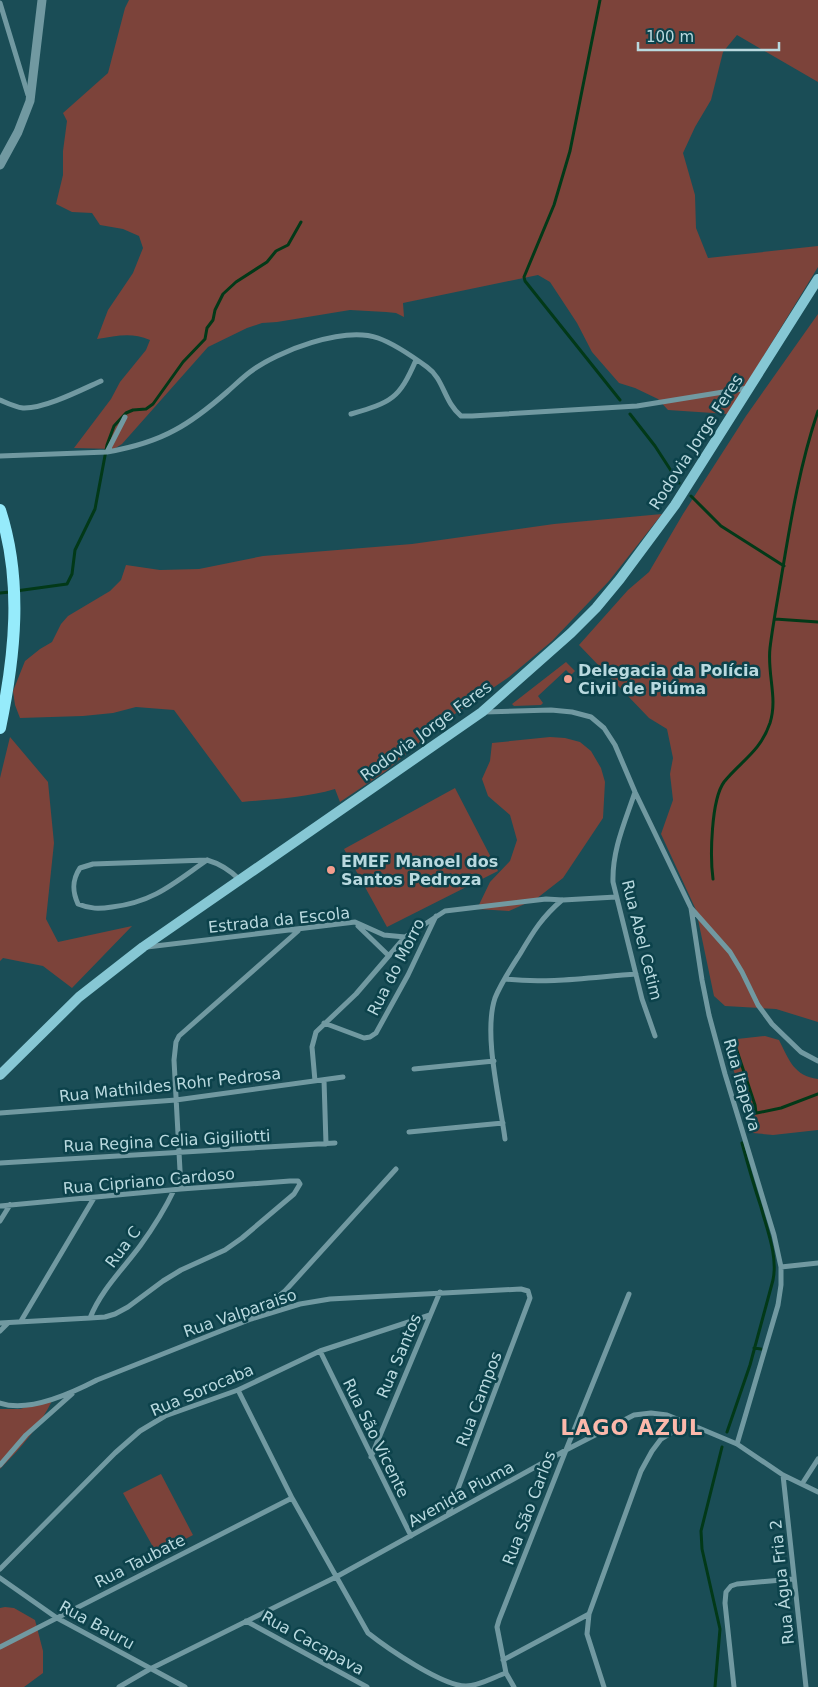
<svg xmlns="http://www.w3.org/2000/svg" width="818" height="1687" viewBox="0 0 818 1687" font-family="'DejaVu Sans',sans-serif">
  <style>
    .green { fill: #7c433a }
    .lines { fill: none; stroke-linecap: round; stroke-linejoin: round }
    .stream { stroke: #023918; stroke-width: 3 }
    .minor { stroke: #7199a1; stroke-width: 5 }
    .tertiary { stroke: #7199a1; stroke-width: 9 }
    .secondary { stroke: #86c7d4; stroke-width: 10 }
    .primary { stroke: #96ebfb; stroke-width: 12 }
    .poi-dot { fill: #f49d8d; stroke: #0c424b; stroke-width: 2 }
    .labels { text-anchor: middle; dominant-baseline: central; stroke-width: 5; stroke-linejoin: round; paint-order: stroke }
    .street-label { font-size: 16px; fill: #b9d9df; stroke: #0c424b }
    .poi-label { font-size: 16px; font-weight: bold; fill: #b9d9df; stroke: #0c424b; text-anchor: start }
    .district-label { font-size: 21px; font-weight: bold; letter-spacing: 1px; fill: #fbb8ab; stroke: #0c424b }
  </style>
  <rect width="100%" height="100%" fill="#1a4d56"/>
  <path class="green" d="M129 0H818V82L737 35 723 52 711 100 695 127 683 153 695 195 696 228 708 258 818 246V267L728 414 668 410 658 399 635 388 619 383 592 352 577 323 550 282 538 275 403 303 404 317 396 313 386 312 350 310 277 322 262 323 247 328 208 347 122 444 114 449 74 448 111 399 120 382 146 350 150 340C131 332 117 336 97 339L108 310 133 273 143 248 139 236 123 229 100 225 92 213 72 212 56 204 63 175V151L67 121 63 113 108 73 125 8Z
    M818 314V1022L776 1009 725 1006 714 996 696 910 661 834 673 800 670 774 673 758 667 729 649 718 579 645 628 590 649 572 683 514 746 416Z
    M662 514 609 581 552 641 509 677 446 720 386 771 340 802 335 789C305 798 273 799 242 802L174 710 136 707 113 713 83 716 20 718 15 705 13 691 25 661 40 649 52 642 61 624 68 616 110 591 121 580 126 565 160 570 199 569 263 556 412 544 554 524Z
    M566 662 575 671 571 675 566 670 538 696 543 703 541 705 514 706 512 704Z
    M10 737 48 782 54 843 46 919 58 942 132 926 72 988 43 966 3 958 0 961V778Z
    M550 737 565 738 580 742 591 751 601 768 605 782 603 818 563 878 536 899 509 911 477 909 490 882 510 861 517 840 510 815 488 796 482 779 490 761 492 743Z
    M455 788 498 871 387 927 344 849Z
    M765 1036 779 1040C789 1060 794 1076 818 1079V1130L773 1135 753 1133 748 1125 740 1087 729 1059 728 1050 731 1041 737 1039Z
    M53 1399C39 1427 22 1447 0 1469V1409H20Z
    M161 1474 193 1535 157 1554 123 1493Z
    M5 1607 14 1608 35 1620 43 1651V1673L24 1687H0V1608Z"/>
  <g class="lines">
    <path class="stream" d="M600 0 570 151 554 205 524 277 525 281 620 400
      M630 414 655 446 679 483
      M691 496 721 526 784 566
      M16 591 67 584 72 574 75 550 95 509 107 445 114 426 126 413 133 410 146 409 153 404 183 362 205 339 207 328 213 320 215 310 223 294 236 282 267 262 276 251 288 245 301 222
      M0 593 10 592
      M775 619 818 622
      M713 879C710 857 711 800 724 782 742 760 760 752 770 723 778 698 767 674 770 648 773 623 778 598 782 573 791 519 800 464 818 411
      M735 1045 755 1105 756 1113
      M752 1114 781 1108 818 1094
      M754 1348 761 1349
      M727 1432 750 1365 773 1280C778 1256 767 1230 761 1207 754 1186 748 1165 742 1143
      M715 1687 720 1629 702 1549 701 1531 722 1447"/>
    <path class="minor" d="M0 3 28 95
      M0 400C7 403 15 407 23 408 44 409 81 390 101 381
      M351 414C392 402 399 399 416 360
      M107 452C130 448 155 441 175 430 194 420 211 406 227 392 235 385 242 378 250 372 277 351 344 326 378 338 395 344 412 356 427 367 444 379 444 402 461 416H472L637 406 748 388
      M0 456 107 452 125 417
      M484 712 551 710 572 712 591 717 604 728 615 745 635 792 691 908 730 952 742 972 758 1005 772 1024 801 1052 818 1061
      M635 792C625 822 612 850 613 882L642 999 655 1036
      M207 860C174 883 154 902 112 907 99 909 90 909 78 904 72 891 72 880 80 868L93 864 207 860C221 864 230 870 240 880
      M691 908 702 980 709 1015 725 1074 774 1235 781 1267V1285L778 1305 737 1444
      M358 926 388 955
      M147 947 355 922 384 935 405 937 445 911 546 899 563 900 616 897
      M505 979C548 984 593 977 636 974
      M324 1023 364 1038 370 1037 376 1033 408 975 436 916
      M414 1069 494 1061
      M324 1080 326 1144
      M315 1081 312 1047 316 1032 356 994 405 937
      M0 1113 176 1100 343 1077
      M409 1132 503 1123
      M505 1139C500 1100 483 1034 495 998 501 983 511 968 520 954 533 932 542 917 562 900
      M0 1163 335 1143
      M181 1189 174 1060 176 1042 179 1036 298 931
      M0 1206 181 1189 290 1181H298L300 1184 294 1194 242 1238 225 1250 181 1270 163 1281 128 1307 115 1314 105 1317 90 1318 0 1323
      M0 1221 10 1205
      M781 1267 818 1263
      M253 1317 285 1291 396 1169
      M90 1318C101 1290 123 1269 140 1246 153 1228 165 1209 174 1190
      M21 1321 94 1198
      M0 1331 8 1323
      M320 1351 411 1536
      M238 1390 292 1498 368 1633C387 1648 442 1686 466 1686 479 1686 494 1677 506 1673
      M0 1403C28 1413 72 1393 97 1380L251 1319 300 1304 330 1299 521 1289 528 1291 530 1298 448 1515
      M371 1457 440 1292
      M0 1465 26 1435 72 1394
      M783 1475 806 1687
      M802 1484 818 1459
      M0 1569 115 1453 140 1431 165 1416 238 1390 320 1351 430 1315
      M0 1578 57 1618 185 1687
      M589 1614 587 1634 604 1687
      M246 1621 367 1687
      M0 1647 292 1498
      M503 1660 589 1614 641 1471 652 1451 661 1439 687 1423
      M119 1687 150 1669 336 1577 566 1450 634 1415 651 1413 667 1415 687 1423 737 1444 783 1475 818 1492
      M514 1687 506 1673 497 1627 499 1620 566 1450 629 1294
      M734 1687 725 1603 726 1592 731 1586 737 1584 793 1579"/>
    <path class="tertiary" d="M0 165 18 132 30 101 42 0"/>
    <path class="secondary" d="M0 1075 79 997 143 947 482 712 571 633 596 608 620 579 675 505 818 279"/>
    <path class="primary" d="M0 510C23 581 15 656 0 728"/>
  </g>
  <g class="poi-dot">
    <circle cx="568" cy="679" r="5"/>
    <circle cx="331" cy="870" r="5"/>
  </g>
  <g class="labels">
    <g class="street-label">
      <text transform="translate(696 442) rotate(-57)">Rodovia Jorge Feres</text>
      <text transform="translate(426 731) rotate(-36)">Rodovia Jorge Feres</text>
      <text transform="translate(279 920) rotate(-6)">Estrada da Escola</text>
      <text transform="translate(642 940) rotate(76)">Rua Abel Cetim</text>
      <text transform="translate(396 967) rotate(-63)">Rua do Morro</text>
      <text transform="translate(170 1085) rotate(-6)">Rua Mathildes Rohr Pedrosa</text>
      <text transform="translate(742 1085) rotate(74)">Rua Itapeva</text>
      <text transform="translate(167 1141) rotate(-3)">Rua Regina Celia Gigiliotti</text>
      <text transform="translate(149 1181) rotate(-5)">Rua Cipriano Cardoso</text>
      <text transform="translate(123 1247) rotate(-53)">Rua C</text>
      <text transform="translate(240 1313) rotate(-19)">Rua Valparaiso</text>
      <text transform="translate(399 1356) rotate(-67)">Rua Santos</text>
      <text transform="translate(202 1390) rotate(-23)">Rua Sorocaba</text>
      <text transform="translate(479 1399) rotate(-69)">Rua Campos</text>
      <text transform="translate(376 1438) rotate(64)">Rua São Vicente</text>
      <text transform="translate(461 1494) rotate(-29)">Avenida Piuma</text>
      <text transform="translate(529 1508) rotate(-69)">Rua São Carlos</text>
      <text transform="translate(140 1561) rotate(-27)">Rua Taubate</text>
      <text transform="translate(782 1582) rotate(-96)">Rua Água Fria 2</text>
      <text transform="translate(97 1625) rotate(29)">Rua Bauru</text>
      <text transform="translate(313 1643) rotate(29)">Rua Cacapava</text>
    </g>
    <g class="poi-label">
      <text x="578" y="670">Delegacia da Polícia<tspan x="578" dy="18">Civil de Piúma</tspan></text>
      <text x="341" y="861">EMEF Manoel dos<tspan x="341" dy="18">Santos Pedroza</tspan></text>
    </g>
    <g class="district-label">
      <text x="632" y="1428">LAGO AZUL</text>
    </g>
  </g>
  <path d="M638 42v8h141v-8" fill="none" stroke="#b9d9df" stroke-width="2.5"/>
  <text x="646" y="42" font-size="15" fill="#b9d9df" stroke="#0c424b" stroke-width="4" paint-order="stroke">100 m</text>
</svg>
